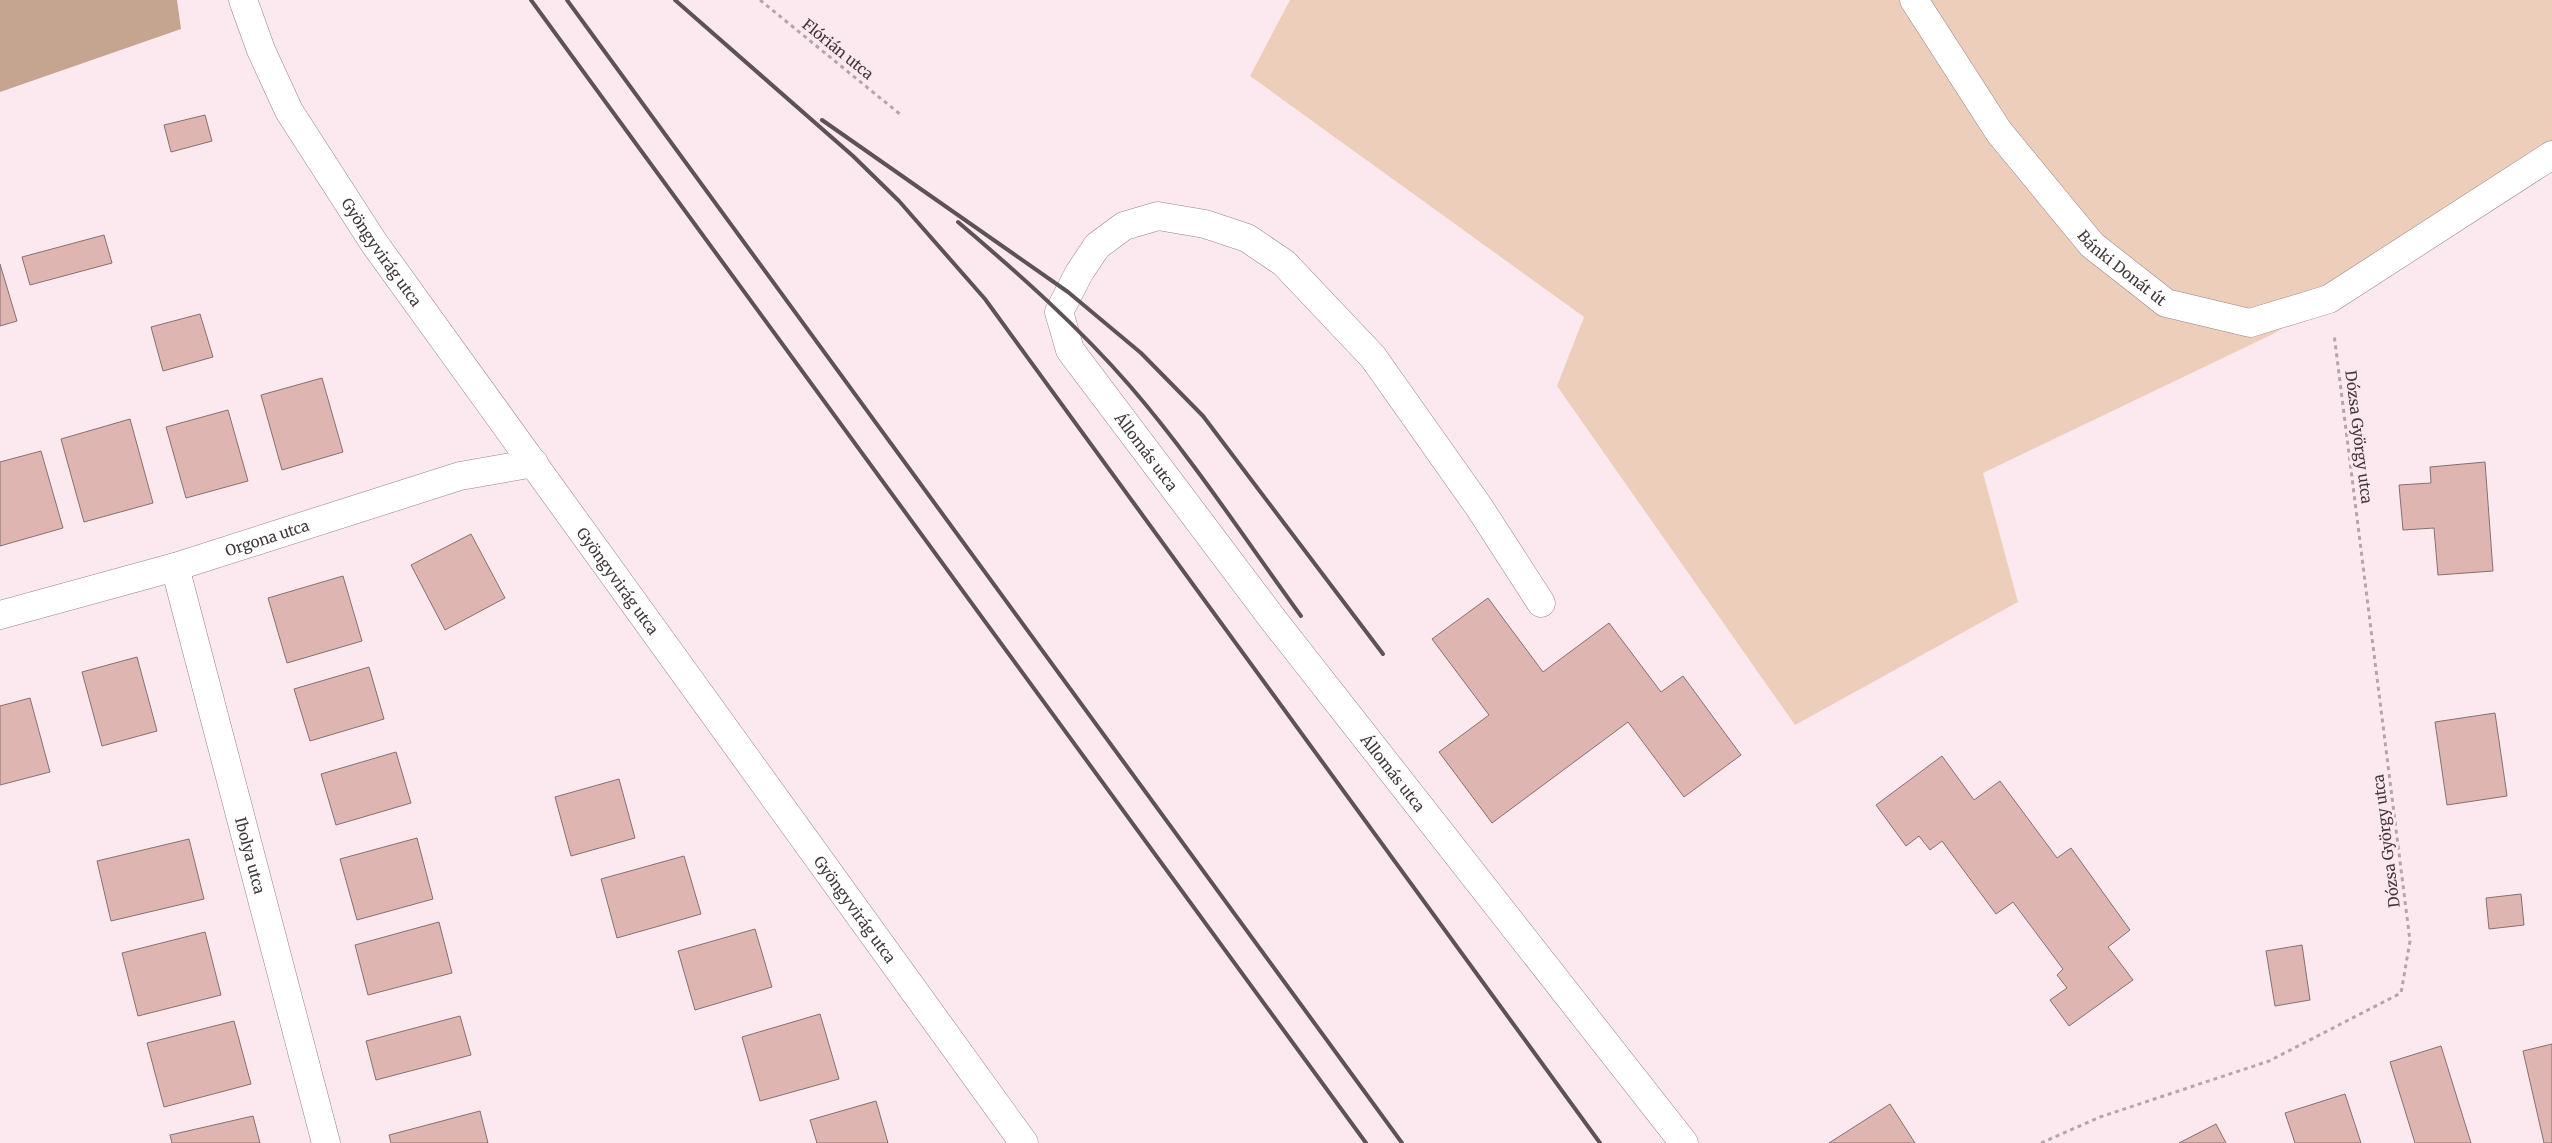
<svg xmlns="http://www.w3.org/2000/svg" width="2552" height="1143" viewBox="0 0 2552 1143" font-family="Merriweather,serif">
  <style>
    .green { fill: #eccebb }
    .forest { fill: #c5a490 }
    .building { fill: #dfb5b2; stroke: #86706e }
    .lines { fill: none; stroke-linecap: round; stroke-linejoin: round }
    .street-casing { stroke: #98828a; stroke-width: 29 }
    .path { stroke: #b5a5ab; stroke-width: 3; stroke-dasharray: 4 4; stroke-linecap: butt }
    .street { stroke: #fff; stroke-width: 28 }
    .rail { stroke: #5d5256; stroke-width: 4 }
    .labels { text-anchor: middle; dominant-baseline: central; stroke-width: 5; stroke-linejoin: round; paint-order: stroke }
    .street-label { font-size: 15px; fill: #41373a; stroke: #fce9f0 }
  </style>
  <rect width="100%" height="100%" fill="#fce9f0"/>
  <path class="green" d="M1290 0H2552V156L2273 334 1983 473 2018 602 1795 725 1557 386 1584 317 1250 76Z"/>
  <path class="forest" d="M0 0H177L181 29 0 92Z"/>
  <path class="building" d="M205 115 212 141 171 152 164 125Z
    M104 235 112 263 30 285 22 257Z
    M0 264 17 321 0 326Z
    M200 314 213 357 163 371 151 327Z
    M322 378 343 452 282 470 261 395Z
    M228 410 248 481 186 498 166 427Z
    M130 419 153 503 84 522 61 439Z
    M41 451 63 528 0 546V462Z
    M2485 462 2493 571 2438 575 2434 528 2403 530 2399 485 2431 483 2430 467Z
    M471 534 505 598 445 630 411 565Z
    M343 576 362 641 287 663 268 598Z
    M1488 598 1543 672 1609 623 1661 692 1683 676 1741 755 1684 797 1628 722 1492 823 1439 752 1489 715 1432 639Z
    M137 657 157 731 102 746 82 672Z
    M369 667 384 719 310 741 294 689Z
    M30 698 50 772 0 785V706Z
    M2495 713 2507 796 2447 805 2435 722Z
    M396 752 411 803 336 825 321 774Z
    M1942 756 1974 800 2000 781 2057 858 2071 848 2130 930 2108 947 2133 980 2069 1026 2050 1000 2067 988 2057 975 2063 969 2013 902 1996 914 1942 841 1930 850 1919 836 1906 846 1876 805Z
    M619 779 635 838 571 856 555 797Z
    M417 838 433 899 357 920 340 859Z
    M189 839 204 899 111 921 97 861Z
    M684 856 701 914 617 938 601 879Z
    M2521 894 2524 925 2489 929 2486 898Z
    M439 922 452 973 368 995 355 945Z
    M755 929 772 987 695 1010 678 951Z
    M205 932 221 995 138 1016 122 953Z
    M2302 945 2310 1000 2275 1006 2266 951Z
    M820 1014 839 1079 760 1101 742 1037Z
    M460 1016 471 1055 376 1080 366 1041Z
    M234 1021 251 1084 164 1107 147 1043Z
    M2552 1044V1143H2544L2523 1051Z
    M2441 1046 2471 1143H2415L2390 1062Z
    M2345 1094 2361 1143H2295L2285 1113Z
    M876 1101 888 1143H817L810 1120Z
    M1890 1104 1915 1143H1829Z
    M480 1111 488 1143H391L389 1135Z
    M253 1116 260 1143H172L170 1135Z
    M2216 1124 2226 1143H2179Z"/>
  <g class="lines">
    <g class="street-casing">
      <g id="street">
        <path id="s1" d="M243 0 261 50 289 111 374 243 1024 1143"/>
        <path id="s2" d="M1914 0 1999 132 2092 245 2166 303 2250 323 2329 299 2552 155"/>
        <path id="s3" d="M175 567 326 1143"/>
        <path id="s4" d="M1541 603 1479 507 1373 357 1284 263 1247 238 1205 224 1158 216 1124 226 1097 246 1079 273 1059 312 1070 350 1275 622 1684 1143"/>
        <path id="s5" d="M0 615 175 567 460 476 534 463"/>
      </g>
    </g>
    <path class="path" d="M760 0 901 115
      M2041 1143 2100 1117 2269 1061 2401 993 2410 941 2334 334"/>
    <use href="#street" class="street"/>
    <path class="rail" d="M531 0 1366 1143
      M567 0 1402 1143
      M675 0 853 156 899 201 985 299 1600 1143
      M822 120 1068 292 1141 353 1203 416 1383 654
      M958 222C1018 273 1078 326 1130 386 1192 458 1245 539 1301 616"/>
  </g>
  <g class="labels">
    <g class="street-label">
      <text transform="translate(838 49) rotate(39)">Flórián utca</text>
      <text stroke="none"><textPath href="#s1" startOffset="289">Gyöngyvirág utca</textPath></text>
      <text stroke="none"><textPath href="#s2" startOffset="341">Bánki Donát út</textPath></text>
      <text transform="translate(2359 437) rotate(83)">Dózsa György utca</text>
      <text stroke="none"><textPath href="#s4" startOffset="876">Állomás utca</textPath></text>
      <text stroke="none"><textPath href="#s5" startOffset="278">Orgona utca</textPath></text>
      <text stroke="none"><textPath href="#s1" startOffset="694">Gyöngyvirág utca</textPath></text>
      <text stroke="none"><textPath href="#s4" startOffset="1281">Állomás utca</textPath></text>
      <text transform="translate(2386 841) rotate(-97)">Dózsa György utca</text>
      <text stroke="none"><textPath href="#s3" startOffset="298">Ibolya utca</textPath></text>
      <text stroke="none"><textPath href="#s1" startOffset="1099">Gyöngyvirág utca</textPath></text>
    </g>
  </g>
</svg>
